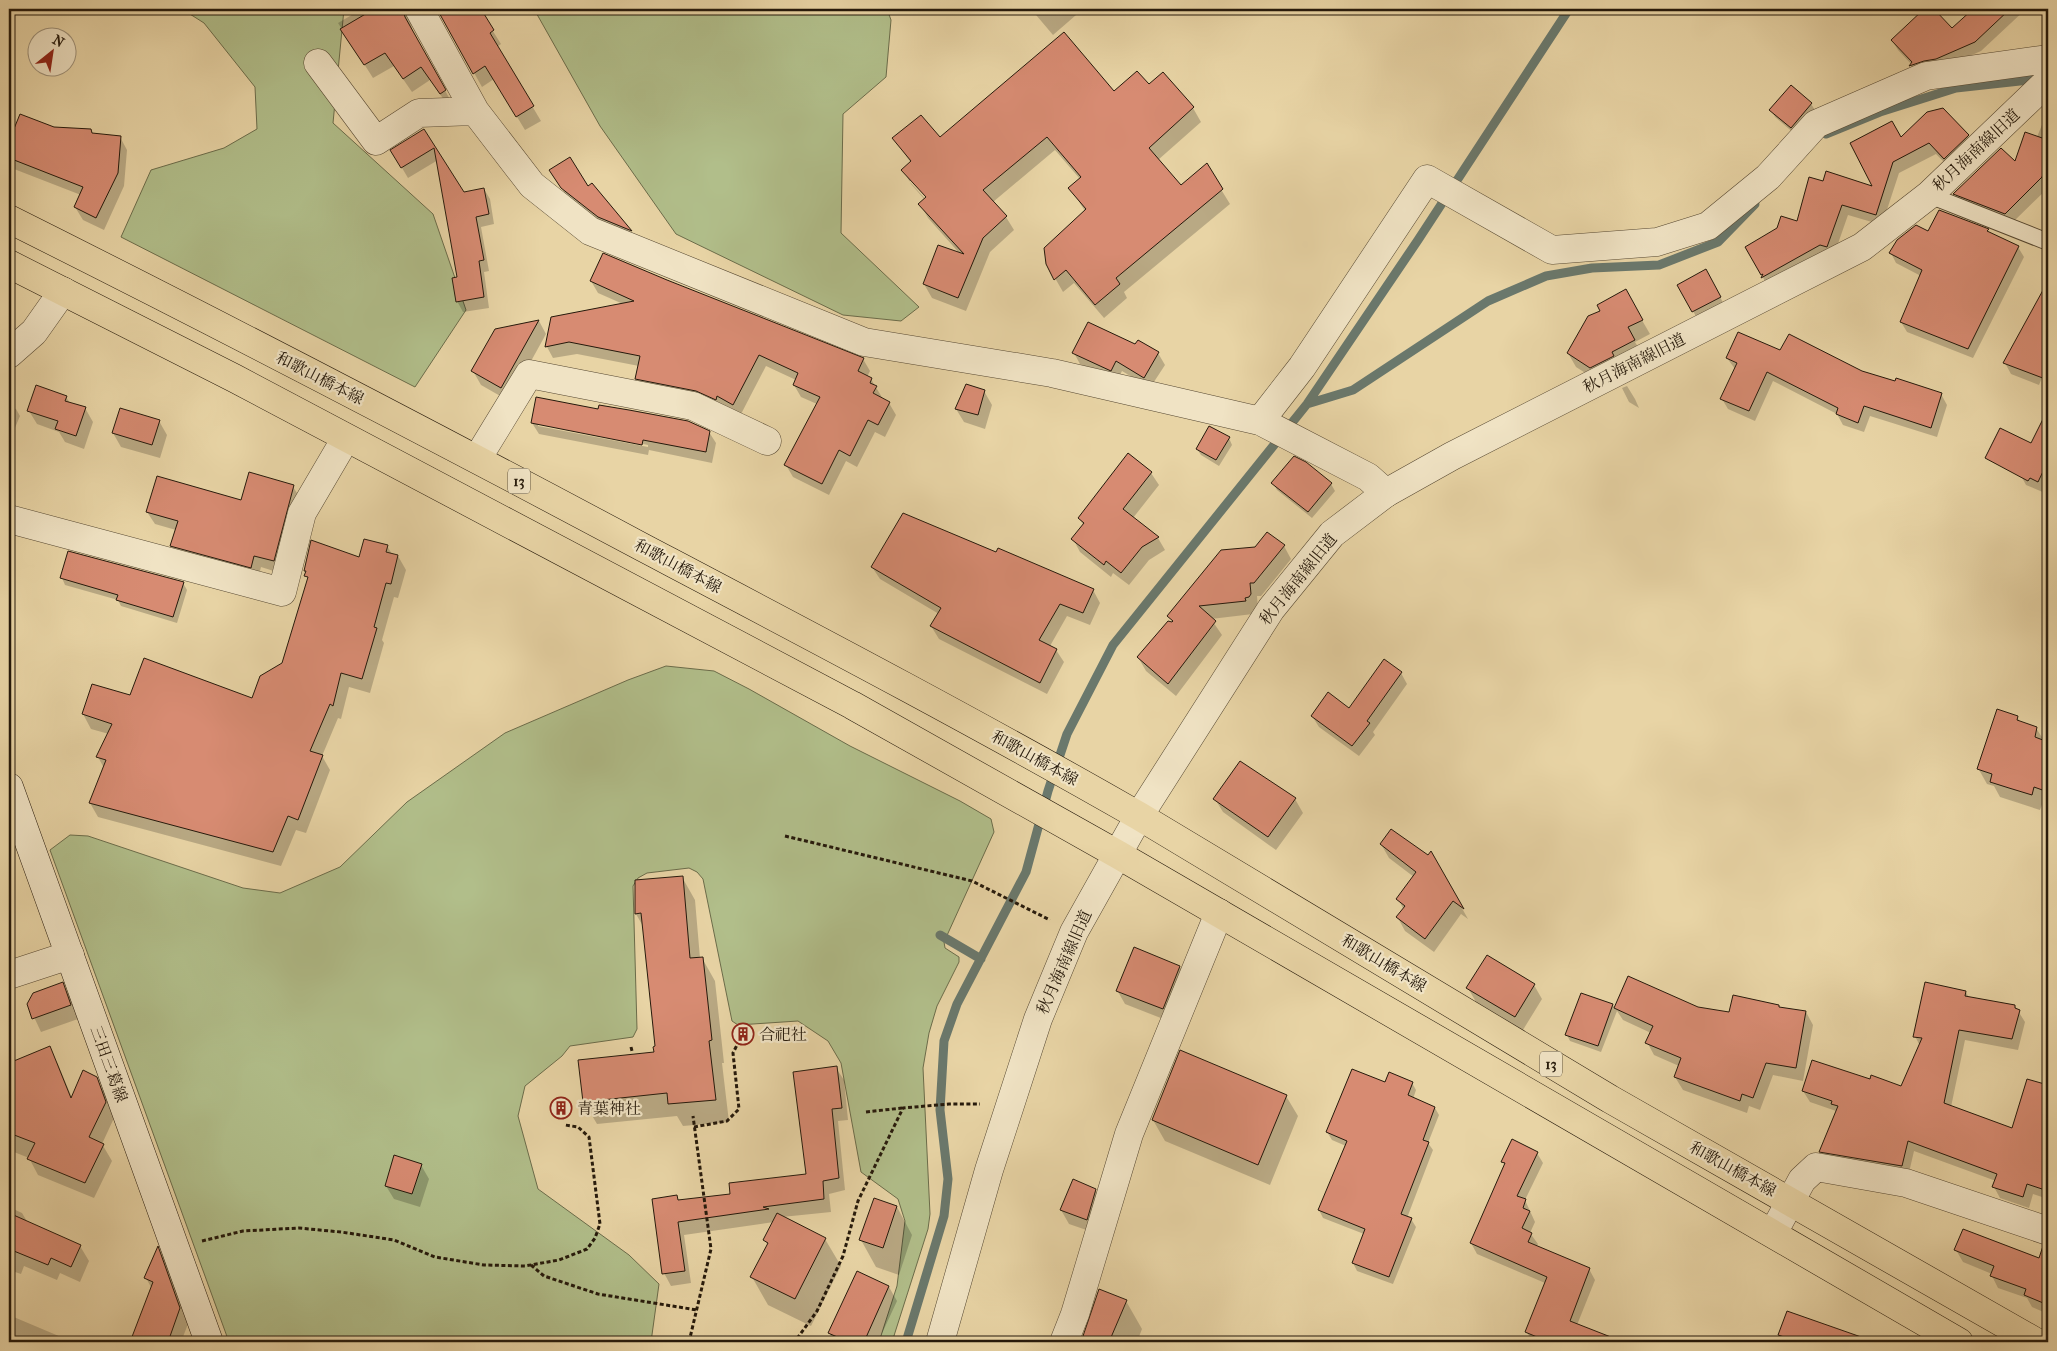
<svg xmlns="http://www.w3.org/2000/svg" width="2057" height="1351" viewBox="0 0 2057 1351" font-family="'IM FELL French Canon','Noto Serif JP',serif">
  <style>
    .green { fill: #b1be8a; stroke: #6b6c4a }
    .shadow { fill: #0003; fill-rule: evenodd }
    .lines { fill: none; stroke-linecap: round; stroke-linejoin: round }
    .stream { stroke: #6a786c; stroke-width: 9 }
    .building { fill: #d78b72; stroke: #25190b }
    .service-casing { stroke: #564832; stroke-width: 18 }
    .minor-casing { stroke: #564832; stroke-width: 29 }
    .tertiary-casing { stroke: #564832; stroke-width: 29 }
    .secondary-casing { stroke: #25190b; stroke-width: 29 }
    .primary-casing { stroke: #25190b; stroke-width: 29 }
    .path { stroke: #25190b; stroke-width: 3; stroke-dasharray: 4 2.5; stroke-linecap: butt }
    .service { stroke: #f0e3c4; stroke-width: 16 }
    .minor { stroke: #f0e3c4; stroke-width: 28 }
    .tertiary { stroke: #f0e3c4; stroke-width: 28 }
    .secondary { stroke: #f0e3c4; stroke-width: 28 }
    .primary { stroke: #e8d4a5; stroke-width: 28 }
    .labels { text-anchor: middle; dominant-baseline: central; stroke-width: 4.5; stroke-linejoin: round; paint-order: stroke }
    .shield { fill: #f0e3c4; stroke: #625642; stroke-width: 1 }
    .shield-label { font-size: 15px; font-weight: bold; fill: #25190b }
    .street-label { font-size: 16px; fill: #25190b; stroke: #f0e3c4 }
    .poi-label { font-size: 16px; fill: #25190b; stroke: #f0e3c4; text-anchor: start }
  </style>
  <rect width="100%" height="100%" fill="#e8d4a5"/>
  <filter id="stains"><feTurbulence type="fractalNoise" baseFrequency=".004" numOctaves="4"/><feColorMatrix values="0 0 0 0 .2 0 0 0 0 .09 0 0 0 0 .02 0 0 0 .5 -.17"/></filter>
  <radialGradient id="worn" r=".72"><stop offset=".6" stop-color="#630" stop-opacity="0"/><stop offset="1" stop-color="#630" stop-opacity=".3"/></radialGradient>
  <path class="green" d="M182 9H344L333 123 433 214 466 310 415 387 121 237 151 170 224 148 257 129 255 87 204 23Z
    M534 9H887L891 20 886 77 843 114 841 233 919 307 901 321 843 315 676 234 600 126Z
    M666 666 714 671 749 689 850 746 960 801 991 819 994 832 944 942 945 948 959 957V962L937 1006 929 1033 923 1068 930 1214 928 1229 892 1342H879L897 1286 905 1221 898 1199 861 1172 841 1063 828 1041 798 1021 738 1025 732 1021 703 879 697 872 689 868 647 873 638 878 633 886 637 1029 633 1037 570 1046 562 1056 525 1086 518 1116 538 1189 629 1255 659 1284 651 1342H229L50 850 70 835 88 836 243 888 280 893 340 867 407 802 505 733 628 680Z"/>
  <path class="shadow" d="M362 9H408L413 16 411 24 413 32 453 105 449 107 430 80 412 92 394 66 373 78 338 23Z
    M440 9H479L501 44 497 47 541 121 525 130 494 79 482 87 439 10Z
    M1031 9H1083L1053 35Z
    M1926 9H1932L1951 30 1975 9H2026L1981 51 1942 68 1916 75 1911 66 1912 65 1898 50 1892 40Z
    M2037 9H2048V20Z
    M1163 74 1193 108 1201 122 1158 160 1181 186 1206 165 1230 204 1124 292 1127 298 1104 318 1074 283 1063 292 1047 264 1085 211 1070 188 1080 179 1055 150 993 202 1006 217 1014 230 990 252 966 311 932 298 924 284 961 255 928 218 920 204 925 200 911 184 903 170 911 163 894 139H940L1114 93 1149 86ZM909 181H913L931 201 929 203Z
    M1811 104 1815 110 1795 134 1775 117 1771 110Z
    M2048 110V188L2011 224 1960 204 1955 194 2015 163 2037 137Z
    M21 115 54 128 91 131 93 135 120 137 127 150 124 186 104 230 83 220 75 207 81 195 14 169 9 160V150Z
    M423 130 463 193 484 189 490 199 494 224 481 227 489 271 484 272 489 308 463 312 457 301 459 278 438 160 408 178 392 151Z
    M1968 136 1974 147 1951 169 1936 154 1899 173 1882 225 1848 215 1833 258 1769 288 1746 248 1798 223 1824 182 1874 188 1901 139Z
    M559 184 588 188 592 184 631 232 638 243 607 231 571 202Z
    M1940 211 1988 230 1990 234 2018 247 2024 257 1973 358 1907 332 1901 322 1921 276 1896 263 1891 253 1929 233Z
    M591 281 863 359 870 371 867 377 871 379 883 399 889 403 896 415 885 437 875 432 857 467 846 461 829 495 793 477 786 465 817 404 801 397 794 385 796 380 766 366 740 416 644 391 637 379 639 366 577 354 553 358 547 347 552 318 623 304 598 293Z
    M2048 283V363L2039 385 2011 374 2005 363Z
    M1678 285H1713L1728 311 1701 325Z
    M1625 291 1650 334 1635 342 1642 354 1598 381 1576 367 1568 353 1601 311Z
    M539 321 546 334 509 401 481 385 473 371 495 330Z
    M1138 342 1158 353 1165 365 1150 388 1122 371 1117 381 1080 364 1074 353 1136 346Z
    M1781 352 1861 372 1941 394 1947 405 1937 437 1870 416 1864 432 1843 425 1837 414 1773 381 1755 421 1728 409 1722 399 1735 369 1727 358Z
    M1627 386 1635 399 1639 408 1629 402 1622 388Z
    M984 391 992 405 985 429 964 422 956 409Z
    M66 397 70 403 85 408 93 422 84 449 65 442 59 432 37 424 29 411Z
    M9 406 16 409 20 416 9 442Z
    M159 421 167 435 160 458 121 447 113 433Z
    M2048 421V487L2045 493 2026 485 2019 472Z
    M532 423 709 432 716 443 712 463 649 450 648 455 539 434ZM538 423 648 445V447L538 426Z
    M1229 438 1232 445 1219 466 1201 455 1197 449Z
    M1305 463 1331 484 1335 491 1312 518 1277 490 1273 483Z
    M1151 473 1159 485 1133 518 1158 538 1165 550 1149 560 1129 585 1113 573 1111 577 1080 552 1073 539 1084 526 1079 518Z
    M293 487 301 499 280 573 261 567 258 579 179 558 171 546 176 530 155 524 147 512 242 501Z
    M387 546 392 554 398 556 406 570 398 598 394 597 382 640 384 643 370 693 349 687 341 719 338 718 322 756 330 770 306 833 296 830 281 866 98 817 90 803 104 768 98 757 109 734 91 729 83 714 131 697 253 700 283 664 308 580 305 570 360 558Z
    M1284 546 1291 559 1261 596H1257L1258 608 1256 610 1252 611 1253 614 1211 619 1222 635 1176 696 1146 671 1138 657 1174 624 1169 616Z
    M997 554 1093 590 1100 603 1090 625 1067 616 1050 646 1056 650 1064 662 1047 694 939 639 931 626 939 614 880 579 872 567Z
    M62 578 183 583 187 590 177 623 121 606 118 600 65 585Z
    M1401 673 1407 684 1373 732 1375 735 1359 756 1319 727 1312 716 1349 710Z
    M2017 717 2020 722 2036 728 2045 742 2048 744V804L2043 802 2040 810 2000 797 1994 786 1987 784 1978 768Z
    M1215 799H1295L1303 813 1276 850 1223 812Z
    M9 841 13 848 9 859Z
    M1381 844 1428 857 1431 853 1468 919 1461 914 1434 952 1405 931 1398 918 1404 910 1398 899 1414 877 1389 858Z
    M682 877 695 900 700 958H702L715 981 724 1063H722L729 1122 683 1126 677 1116 597 1124 584 1102 655 1053 657 1047 644 928 636 914Z
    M1134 949 1180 967 1188 981 1171 1022 1125 1004 1117 990Z
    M1629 978 1698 1009 1729 1013 1779 1006 1780 1008 1806 1012 1813 1025 1803 1081 1773 1075 1760 1110 1749 1106 1747 1113 1683 1090 1675 1077 1679 1066 1654 1055 1647 1042 1651 1033 1623 1020 1617 1011 1601 1052 1570 1041 1567 1035 1582 994 1613 1005 1615 1009Z
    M62 983 70 997 78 1019 41 1032 28 1004Z
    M1534 985 1542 999 1523 1030 1476 1002 1468 988Z
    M1966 992 1969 998 2015 1006 2025 1022 2018 1050 1965 1040 1951 1107 2013 1130 2027 1080 2048 1087V1199L2033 1194 2029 1208 2000 1198 1994 1187 1996 1181 1914 1151 1908 1177 1827 1162 1821 1152 1836 1111 1810 1102 1803 1091 1871 1080 1902 1087 1920 1046 1915 1036Z
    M49 1048 58 1064 72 1098 96 1078 105 1094 114 1118 102 1144 112 1161 94 1198 38 1175 29 1158 9 1150V1064Z
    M836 1068 844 1080 848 1120 838 1121 845 1190 829 1194 831 1212 782 1217 825 1239 841 1266 811 1326 768 1305 752 1277 768 1246 765 1240 774 1222 684 1235 691 1283 671 1286 664 1273 676 1197 679 1201 731 1195 808 1175Z
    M1412 1083 1416 1090 1413 1099 1435 1108 1439 1115 1428 1143 1433 1150 1407 1218 1411 1219 1416 1227 1393 1284 1357 1271 1353 1263 1364 1234 1323 1218 1319 1210 1346 1146 1332 1140 1327 1132 1386 1084Z
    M1286 1096 1298 1116 1270 1185 1165 1141 1153 1120Z
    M1537 1153 1543 1163 1525 1200 1535 1222 1530 1233 1538 1244 1536 1247 1589 1269 1595 1280 1577 1325 1621 1342H1532L1527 1332 1545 1283 1477 1254 1471 1243 1505 1166 1503 1161Z
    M421 1165 429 1179 420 1207 394 1199 386 1186Z
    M1095 1190 1103 1204 1095 1233 1069 1224 1061 1210Z
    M875 1200 897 1207 912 1235 899 1275 876 1267 861 1240Z
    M9 1207 22 1213 28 1223 80 1246 89 1261 80 1282 60 1273 57 1280 24 1266 21 1274 9 1270Z
    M1963 1231 2048 1263V1314L2032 1307 2027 1298 1998 1288 1992 1276V1274L1963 1262 1956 1250Z
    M158 1249 166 1262 188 1324 181 1342H131L152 1289 146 1278Z
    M857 1273 889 1287 897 1301 878 1342H835L829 1333Z
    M1100 1290 1126 1301 1142 1329 1137 1342H1082Z
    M9 1315 73 1342H9Z
    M1780 1335 1846 1339 1845 1342H1787L1783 1341Z"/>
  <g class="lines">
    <path class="stream" d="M1826 134 1880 112 1956 88 2039 79
      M1307 404 1353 390 1488 301 1546 276 1592 268 1659 265 1718 242 1755 204
      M940 935 981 959
      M906 1342 944 1216 948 1179 940 1110 944 1041 957 1004 1026 872 1048 791 1067 734 1113 645 1307 404 1418 240 1569 9"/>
  </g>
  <path class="building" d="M374 9H403L405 17 446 90 440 94 421 67 403 79 385 53 364 65 340 29Z
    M437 9H481L494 30 490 33 534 106 516 117 485 66 473 74Z
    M1924 9H1934L1952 28 1973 9H2010L1975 42 1936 59 1924 61 1909 66 1912 62 1891 40Z
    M1064 32 1114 91 1137 71 1149 84 1163 72 1194 107 1149 148 1181 185 1207 163 1223 189 1116 278 1120 284 1095 305 1066 270 1054 280 1046 264 1044 248 1086 209 1068 188 1081 177 1047 137 983 190 1007 216 983 238 958 298 923 284 938 245 964 254 918 204 926 197 901 170 911 161 892 138 921 115 940 137Z
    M1791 85 1812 103 1791 128 1769 110Z
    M1943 108 1969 135 1944 159 1929 143 1893 162 1876 215 1842 205 1827 247 1820 245 1761 278 1763 274 1761 275 1745 247 1777 228 1781 216 1797 221 1809 177 1823 181 1826 171 1872 186 1850 143 1892 121 1901 137 1927 112Z
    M20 114 54 127 91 129 92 133 121 136 118 173 96 218 74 207 83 187 9 158V141Z
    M424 129 464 192 484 188 489 214 476 217 484 260 479 261 484 297 456 302 452 278 457 277 434 148 401 168 390 150Z
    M2025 132 2048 140V160L2042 177 2005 214 1953 194 2001 148 2015 161Z
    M570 157 588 186 592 183 632 231 598 217 561 188 549 170Z
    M1939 210 1989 229 1987 231 2019 246 1968 349 1900 322 1922 270 1889 253 1897 240 1916 225 1928 231Z
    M603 253 667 280 864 358 858 371 872 378 870 383 877 386 873 393 890 402 878 425 868 420 850 456 839 450 822 484 784 465 820 397 793 385 798 373 759 355 733 405 717 396 716 400 696 391 635 379 640 356 569 342 545 347 551 317 634 301 590 281Z
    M1706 269 1721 297 1692 312 1677 285Z
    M2048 281V380L2003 363Z
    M1626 289 1643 320 1628 327 1635 340 1612 352 1614 356 1590 368 1567 353 1588 316 1600 311 1597 305Z
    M539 320 501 388 471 371 495 329Z
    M1088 322 1135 344 1138 340 1159 352 1144 378 1116 361 1111 371 1072 353Z
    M1738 332 1780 350 1789 334 1862 371 1895 381 1896 378 1942 393 1931 428 1864 406 1858 423 1836 414 1838 408 1767 372 1749 411 1720 399 1737 363 1726 358Z
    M966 384 985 390 978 415 955 409Z
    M36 385 67 396 65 401 86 407 76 436 55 429 58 421 27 411Z
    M536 397 598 409 599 405 629 410 688 421 710 431 706 452 643 440 642 445 531 423Z
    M120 408 160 420 152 445 112 433Z
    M2048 409V461L2038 482 2030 478 2028 481 1985 458 2000 428 2031 443Z
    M1209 426 1230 437 1216 460 1196 449Z
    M1128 453 1152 472 1123 509 1159 537 1142 547 1121 573 1106 561 1104 565 1071 539 1084 523 1078 518Z
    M1294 456 1306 462 1332 483 1308 512 1271 483Z
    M249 472 294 485 274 561 254 556 251 568 170 546 178 521 146 512 157 476 241 500Z
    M903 513 996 552 998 548 1094 589 1083 613 1060 604 1039 640 1057 649 1040 683 930 626 941 608 871 567Z
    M1267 532 1285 545 1254 583H1250L1251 594 1249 597 1245 598 1246 601 1199 606 1216 621 1168 684 1137 657 1168 621 1172 622 1173 621 1167 616 1221 550 1255 547Z
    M364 539 388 545 386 552 398 555 391 584 386 583 374 627 377 628 362 679 341 673 333 706 330 704 310 751 323 755 298 820 288 816 273 852 89 803 106 760 96 757 112 724 82 714 92 684 130 695 144 658 252 698 260 676 282 663 308 577 304 576 306 571H304L311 540 359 557Z
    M68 551 184 582 173 617 116 600 118 595 60 578Z
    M1384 659 1402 672 1367 721 1370 723 1352 746 1311 716 1328 692 1349 708Z
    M1997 709 2018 716 2017 720 2037 727 2035 737 2048 742V792L2034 787 2032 795 2009 788 1990 782 1992 774 1977 769Z
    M1240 761 1296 798 1268 837 1213 799Z
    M1391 829 1428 855 1431 851 1464 909 1453 901 1425 939 1396 917 1405 906 1396 899 1416 872 1380 844Z
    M683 876 690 958 703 957 712 1040 709 1041 716 1100 668 1104 667 1093 583 1102 578 1060 654 1052 653 1047 655 1046 641 913 635 914V880Z
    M1134 947 1180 966 1163 1009 1116 991Z
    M1487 955 1535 984 1515 1017 1466 988Z
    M1628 976 1698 1007 1729 1012 1733 995 1779 1005V1007L1806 1011 1796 1068 1766 1063 1753 1098 1742 1094 1740 1101 1674 1077 1681 1058 1645 1043 1653 1026 1614 1008Z
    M63 982 71 1005 32 1019 27 1004 33 993Z
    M1925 982 1966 991 1965 996 2015 1005V1008L2020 1010 2012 1039 1959 1030 1944 1103 2012 1128 2027 1079 2048 1085V1191L2027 1184 2023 1197 1992 1187 1997 1174 1908 1141 1902 1166 1819 1152 1838 1106 1831 1104 1832 1101 1802 1091 1812 1060 1870 1079 1871 1075 1901 1086 1922 1038 1913 1037Z
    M1581 993 1613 1004 1598 1046 1565 1035Z
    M50 1046 71 1098 83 1070 97 1077 106 1102 89 1137 104 1144 85 1183 27 1159 35 1143 9 1133V1063Z
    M1180 1050 1287 1095 1258 1165 1152 1120Z
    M837 1066 842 1108 832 1109 839 1178 823 1181 824 1199 763 1207 769 1209 678 1222 685 1271 662 1274 652 1199 677 1195 678 1200 730 1194 729 1183 806 1174 793 1072Z
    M1352 1069 1385 1082 1389 1072 1413 1082 1408 1095 1435 1107 1423 1140 1429 1142 1401 1214 1412 1218 1389 1277 1352 1263 1365 1229 1318 1210 1347 1141 1326 1132Z
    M1512 1139 1538 1152 1517 1196 1526 1199 1523 1208 1530 1211 1522 1228 1532 1233 1528 1242 1590 1268 1570 1321 1621 1341V1342H1549L1525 1332 1547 1277 1470 1243 1505 1163 1501 1162Z
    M394 1155 422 1164 412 1194 385 1186Z
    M1073 1179 1096 1189 1087 1220 1060 1210Z
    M874 1198 897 1206 883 1248 859 1240Z
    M9 1213 81 1245 71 1267 51 1258 48 1265 9 1249Z
    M777 1213 826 1238 795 1299 750 1277 768 1243 763 1240Z
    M1963 1229 2039 1258 2043 1246H2048V1305L2024 1295 2026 1289 1990 1276 1994 1266 1954 1250Z
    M158 1246 180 1308 168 1342H130L153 1282 144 1278Z
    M857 1271 889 1286 864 1342H849L828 1333Z
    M1099 1289 1127 1300 1109 1342H1081Z
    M1787 1311 1864 1338 1863 1342H1800L1778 1335Z"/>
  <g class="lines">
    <g class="service-casing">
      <path id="service" d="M1929 195 2048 242"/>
    </g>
    <g class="minor-casing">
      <path id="minor" d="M419 9 475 111 532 185 590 231 864 342 1052 373 1260 421 1368 477 1386 493 1452 456 1862 247 1929 195 2048 81
        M318 63 376 141 419 113 475 111
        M9 354 34 332 63 291
        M1260 421 1302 367 1427 179 1552 250 1657 242 1708 226 1768 177 1816 124 1926 76 2048 59
        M477 459 529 374 693 406 767 441
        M9 519 282 592 302 513 346 438
        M9 975 70 955
        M1773 1233 1802 1180 1816 1167 1906 1183 2048 1231
        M1064 1342 1075 1314 1129 1134 1219 913"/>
    </g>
    <g class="tertiary-casing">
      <path id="tertiary" d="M940 1342 989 1170 1038 1019 1074 932 1139 816 1271 609 1332 534 1386 493"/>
    </g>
    <g class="secondary-casing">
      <path id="secondary" d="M9 787 209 1342"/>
    </g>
    <g class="primary-casing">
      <path id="primary" d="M9 219C221 325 432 435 642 547 809 635 975 722 1139 816L1610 1099 2036 1342
        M9 264 234 378 852 705 1117 854 1959 1342"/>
    </g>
    <path class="path" d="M785 836 972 881 1050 920
      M631 1047 632 1051
      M866 1112 902 1108
      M694 1127 727 1121 739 1109 733 1053 739 1041
      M202 1241 243 1231 299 1228 341 1232 394 1240 435 1257 484 1265 525 1266 559 1260 587 1249 595 1238 600 1224 589 1137 578 1127 565 1125
      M531 1265 544 1276 598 1294 697 1310
      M689 1342 711 1249 693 1116
      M792 1342 796 1340 817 1311 843 1256 858 1201 903 1108 949 1104H980"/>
    <use href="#service" class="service"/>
    <use href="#minor" class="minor"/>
    <use href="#tertiary" class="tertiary"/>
    <use href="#secondary" class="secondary"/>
    <use href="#primary" class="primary"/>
  </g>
  <defs>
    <g id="building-ring" transform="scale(1.125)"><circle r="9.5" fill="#f0e3c4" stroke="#8f2418" stroke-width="1.5"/><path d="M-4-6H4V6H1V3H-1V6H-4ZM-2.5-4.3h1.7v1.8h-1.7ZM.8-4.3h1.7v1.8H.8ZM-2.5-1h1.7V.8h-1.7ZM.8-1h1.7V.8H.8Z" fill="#8f2418"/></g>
  </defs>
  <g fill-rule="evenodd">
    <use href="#building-ring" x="743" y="1034"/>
    <use href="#building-ring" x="561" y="1108"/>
  </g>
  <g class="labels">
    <g class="shield">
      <rect x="508" y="468.5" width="22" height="25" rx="4"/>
      <rect x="1540" y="1051.5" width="22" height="25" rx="4"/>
    </g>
    <g class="shield-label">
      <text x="519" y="481">13</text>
      <text x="1551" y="1064">13</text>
    </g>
    <g class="street-label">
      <text transform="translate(1976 150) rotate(-43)">秋月海南線旧道</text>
      <text transform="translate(1634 363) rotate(-27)">秋月海南線旧道</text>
      <text transform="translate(320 378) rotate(27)">和歌山橋本線</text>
      <text transform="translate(678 566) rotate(28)">和歌山橋本線</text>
      <text transform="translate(1298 579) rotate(-51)">秋月海南線旧道</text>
      <text transform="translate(1035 758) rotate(29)">和歌山橋本線</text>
      <text transform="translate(1064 962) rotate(-66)">秋月海南線旧道</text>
      <text transform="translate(1384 963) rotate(31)">和歌山橋本線</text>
      <text transform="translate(109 1064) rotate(70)">三田三葛線</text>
      <text transform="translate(1733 1169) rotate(29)">和歌山橋本線</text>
    </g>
    <g class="poi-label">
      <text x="759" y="1034">合祀社</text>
      <text x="577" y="1108">青葉神社</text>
    </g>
  </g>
  <rect width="2057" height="1351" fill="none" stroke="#e8d4a5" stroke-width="30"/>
  <rect x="10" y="10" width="2037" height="1331" fill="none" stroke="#25190b" stroke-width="2.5"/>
  <rect x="15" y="15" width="2027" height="1321" fill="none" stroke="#25190b"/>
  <g transform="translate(52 52) rotate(30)"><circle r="24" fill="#f0e3c4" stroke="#9f927a"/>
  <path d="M0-4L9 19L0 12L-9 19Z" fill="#8f2418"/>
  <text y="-8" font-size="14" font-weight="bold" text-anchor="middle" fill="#25190b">N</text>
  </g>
  <rect width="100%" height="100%" filter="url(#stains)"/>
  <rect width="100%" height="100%" fill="url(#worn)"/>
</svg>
